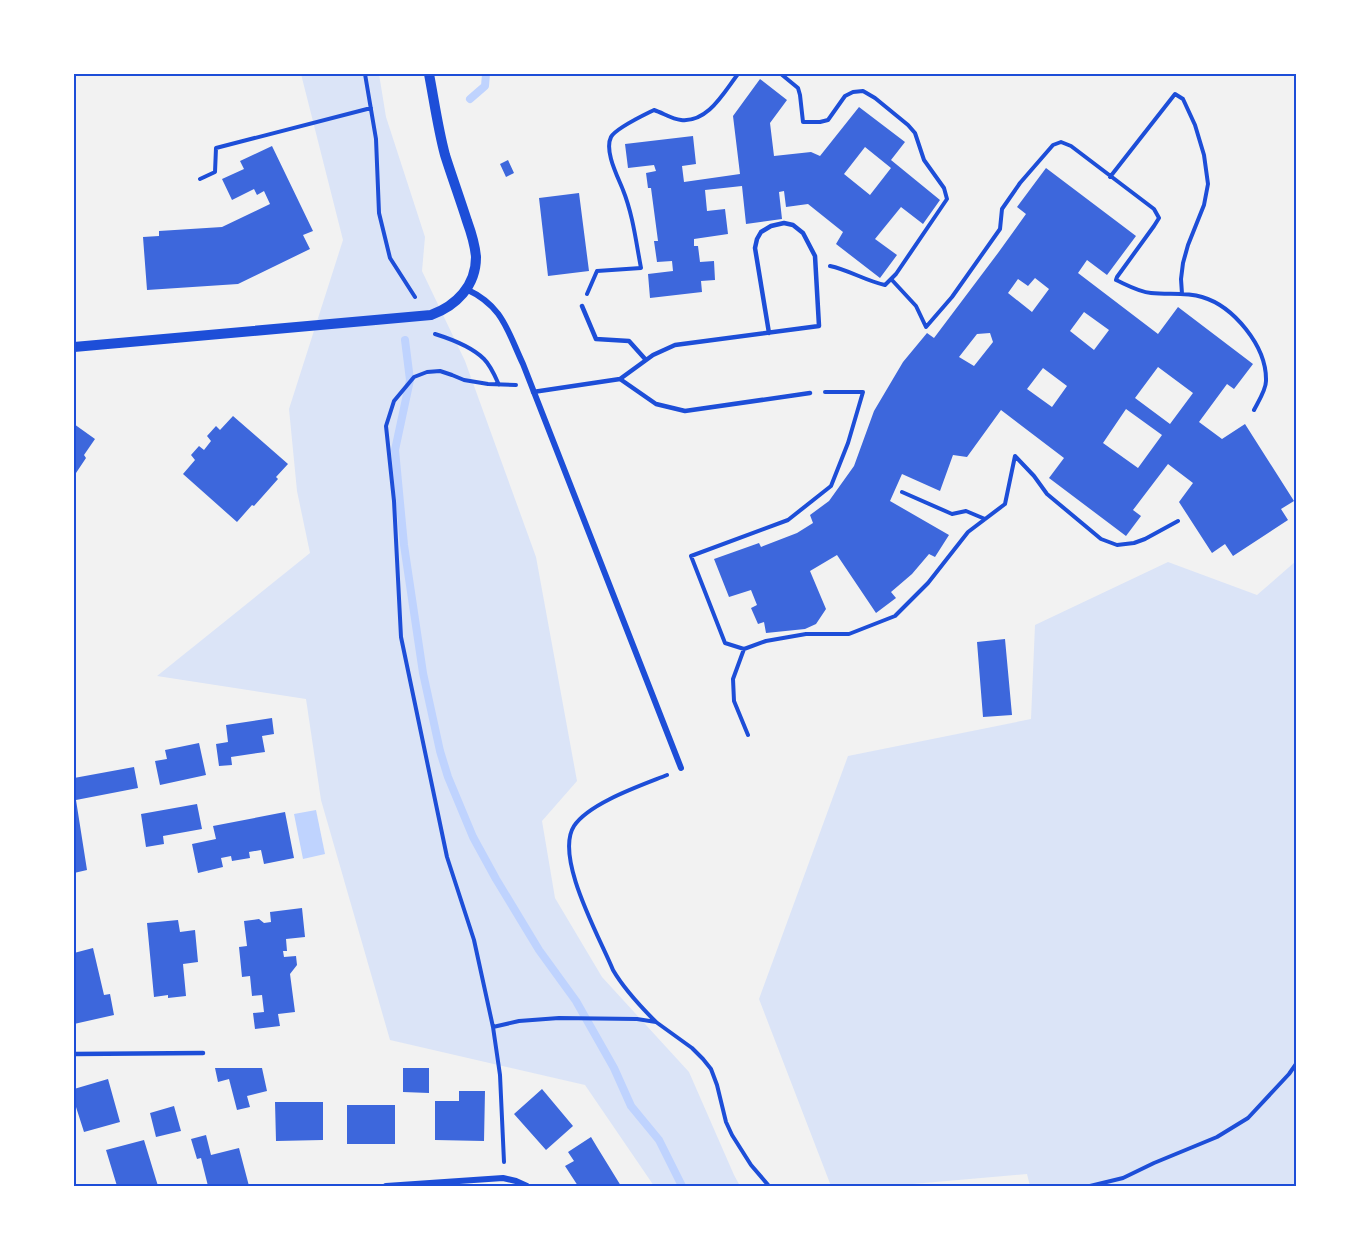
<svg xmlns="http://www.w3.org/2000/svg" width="1370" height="1260" viewBox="0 0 1370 1260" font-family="'IBM Plex Serif',serif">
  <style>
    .green { fill: #dbe4f7 }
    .water { fill: #bfd3fe }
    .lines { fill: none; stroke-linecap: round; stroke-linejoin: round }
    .stream { stroke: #bfd3fe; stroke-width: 8 }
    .building { fill: #3d67dc; fill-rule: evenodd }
    .path { stroke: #1d4ed8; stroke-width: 4 }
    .service { stroke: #1d4ed8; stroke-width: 4.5 }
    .minor { stroke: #1d4ed8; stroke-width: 6 }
    .tertiary { stroke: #1d4ed8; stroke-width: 10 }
    .neatline { fill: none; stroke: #1d4ed8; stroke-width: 2 }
  </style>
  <rect width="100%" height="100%" fill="#f2f2f2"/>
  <path class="green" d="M301 74H379L386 117 425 237 422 271 465 361 536 557 577 781 542 821 555 898 602 977 689 1072 734 1175 740 1186H654L585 1085 390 1040 321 800 306 699 157 676 310 553 297 491 289 409 343 240Z
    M1296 561V1186H1030L1027 1174 890 1186H831L759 999 848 756 1031 719 1035 625 1168 562 1257 595Z"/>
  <path class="water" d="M316 810 325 854 303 859 294 814Z"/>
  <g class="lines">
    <path class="stream" d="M470 99 485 86 486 74
      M405 340 410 380 395 450 404 545 423 673 440 751 448 777 473 837 496 879 539 950 576 1001 614 1068 631 1106 659 1140 682 1186"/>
  </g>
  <path class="building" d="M760 79 787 100 770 123 774 156 811 152 820 156 859 107 905 142 891 160 940 200 923 224 901 207 875 239 897 255 880 278 836 244 843 232 808 204 786 207 784 191 779 192 782 219 746 224 742 186 705 190 707 211 725 209 728 234 694 239V246H698L700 262 714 261 715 280 701 281 702 292 650 298 648 274 673 271 672 261 657 262 654 241H658L651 188H648L646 173 656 171 654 165 628 168 625 144 693 136 696 164 682 166 684 182 740 174 733 116ZM865 147 891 168 870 195 844 174Z
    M272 146 313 231 303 235 310 249 238 284 147 290 143 237 159 236V231L222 227 270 204 264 191 257 195 254 189 232 200 222 179 244 169 240 161Z
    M508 160 514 173 506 177 500 164Z
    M1046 168 1136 236 1107 275 1087 260 1078 273 1158 334 1178 307 1253 364 1234 389 1227 384 1199 422 1222 439 1245 424 1294 501 1281 509 1288 520 1233 556 1225 544 1212 553 1179 502 1193 483 1168 464 1133 510 1141 516 1126 536 1049 478 1064 458 1001 410 967 457 953 455 940 491 902 474 890 501 949 535 935 557 929 554 912 574 891 592 896 598 876 613 837 555 810 571 826 609 816 624 805 629 766 633 764 622 758 624 751 608 757 605 751 590 729 597 714 559 759 543 761 547 797 533 813 523 810 515 829 501 854 466 874 411 903 362 927 333 934 338 998 253 1026 214 1017 207ZM1035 278 1049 289 1032 312 1008 293 1018 279 1028 286ZM1084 312 1109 330 1094 350 1070 331ZM990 333 993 342 974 366 959 357 977 334ZM1158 367 1193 393 1170 424 1135 398ZM1043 368 1067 386 1052 407 1027 389ZM1126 409 1162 435 1138 468 1103 443Z
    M579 193 589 271 548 276 539 198Z
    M233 416 288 464 276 477 278 479 254 506 252 505 237 522 183 474 195 460 191 455 199 446 204 450 211 441 207 436 216 426 220 430Z
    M74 424 95 439 84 455 86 458 74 476Z
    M1005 639 1012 715 983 717 977 642Z
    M272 718 274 734 262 736 265 752 231 757 232 765 219 766 216 744 228 742 226 725Z
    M199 743 206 775 160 785 155 761 167 759 165 750Z
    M134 767 138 788 76 800 87 870 74 873V778Z
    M197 804 202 829 163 836 164 844 146 847 141 814Z
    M285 812 294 858 264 864 261 850 249 852 250 858 232 861 231 856 221 858 223 867 198 873 192 844 216 839 213 826Z
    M302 908 305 937 286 939 287 951H283L284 957 296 956 297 965 290 974 295 1012 278 1014 280 1026 255 1029 253 1013 264 1012 262 995 252 996 250 976 242 977 239 947 247 946 244 921 259 919 264 923 271 922 270 912Z
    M178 920 180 932 195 930 198 962 183 964 186 996 168 998V995L154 997 147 923Z
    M93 948 104 995 110 994 114 1015 74 1024V953Z
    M215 1068H262L267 1091 247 1096 250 1107 237 1110 229 1079 218 1082Z
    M403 1068H429V1093L403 1092Z
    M108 1079 120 1122 84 1132 76 1107H74V1089Z
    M542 1089 573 1126 546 1150 514 1114Z
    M459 1091H485L484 1141 435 1140V1101H459Z
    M275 1102H323V1140L276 1141Z
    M347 1105H395V1144H347Z
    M174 1106 181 1131 156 1137 150 1113Z
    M206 1135 211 1155 239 1148 249 1186H208L201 1158 197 1159 191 1139Z
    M591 1137 597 1147 621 1186H578L565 1166 574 1161 568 1152Z
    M144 1140 158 1186H117L106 1150Z"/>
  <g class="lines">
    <path class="path" d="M365 74 376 139 379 213 390 258 415 297
      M781 74 798 88 800 95 803 122H820L828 120 845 96 853 92 863 91 875 98 908 125 915 133 924 160 944 188 947 199 896 274 885 285C866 281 849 270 830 266
      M1110 177 1175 94 1183 99 1195 125 1204 155 1208 184 1204 205 1188 245 1183 263 1181 279 1182 294
      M200 179 215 172 216 148 371 108
      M891 279 916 306 926 327 952 297 1000 229 1002 209 1020 183 1053 145 1061 142 1071 146 1154 209 1159 218 1154 226 1117 277 1116 280C1127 285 1139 292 1151 293 1168 295 1185 292 1202 297 1233 306 1267 346 1266 381 1266 390 1258 402 1254 410
      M587 294 597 271 641 268C636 242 633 215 623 190 618 177 604 151 611 137 616 128 644 115 654 110 663 113 672 119 681 120 708 123 724 92 738 74
      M435 334C451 339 472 347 484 359 491 366 495 376 499 385
      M825 392H863L848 443 831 486 788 520 691 556 725 643 744 649 766 641 806 634H849L895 616 928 583 968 532 1005 504 1015 456 1034 476 1047 494 1101 539 1117 545 1134 543 1145 539 1178 521
      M902 492 952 514 966 511 985 519
      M744 649 733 679 734 701 748 735
      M656 1022C640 1006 624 989 613 970 600 938 554 857 574 826 589 803 642 785 667 775
      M493 1027 519 1021 559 1018 637 1019 656 1022 692 1048 703 1059 711 1069 717 1085 726 1122 732 1135 751 1165 769 1186
      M504 1162 500 1075 493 1027 474 940 447 857 401 637 394 501 386 426 394 401 414 377 427 372 440 371 452 375 464 380 488 384 516 385
      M1090 1186 1123 1178 1154 1163 1217 1137 1248 1118 1289 1074 1296 1064"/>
    <path class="service" d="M582 306 596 339 629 341 646 360
      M620 379 653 355 675 345 819 326 815 256 803 233 793 225 784 223 771 226 761 232 757 239 755 248 769 333
      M533 392 620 379 656 404 685 411 810 393
      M74 1054 203 1053"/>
    <path class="minor" d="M466 289C503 306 507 330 523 364L681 768
      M386 1186 503 1178 516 1181 527 1186"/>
    <path class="tertiary" d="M74 347 431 315C456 306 476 286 476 257 475 245 471 232 467 221 460 199 452 177 445 155 438 129 434 100 429 74"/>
  </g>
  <rect width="1370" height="1260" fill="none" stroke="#ffffff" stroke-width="150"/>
  <rect x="75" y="75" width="1220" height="1110" class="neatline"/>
</svg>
